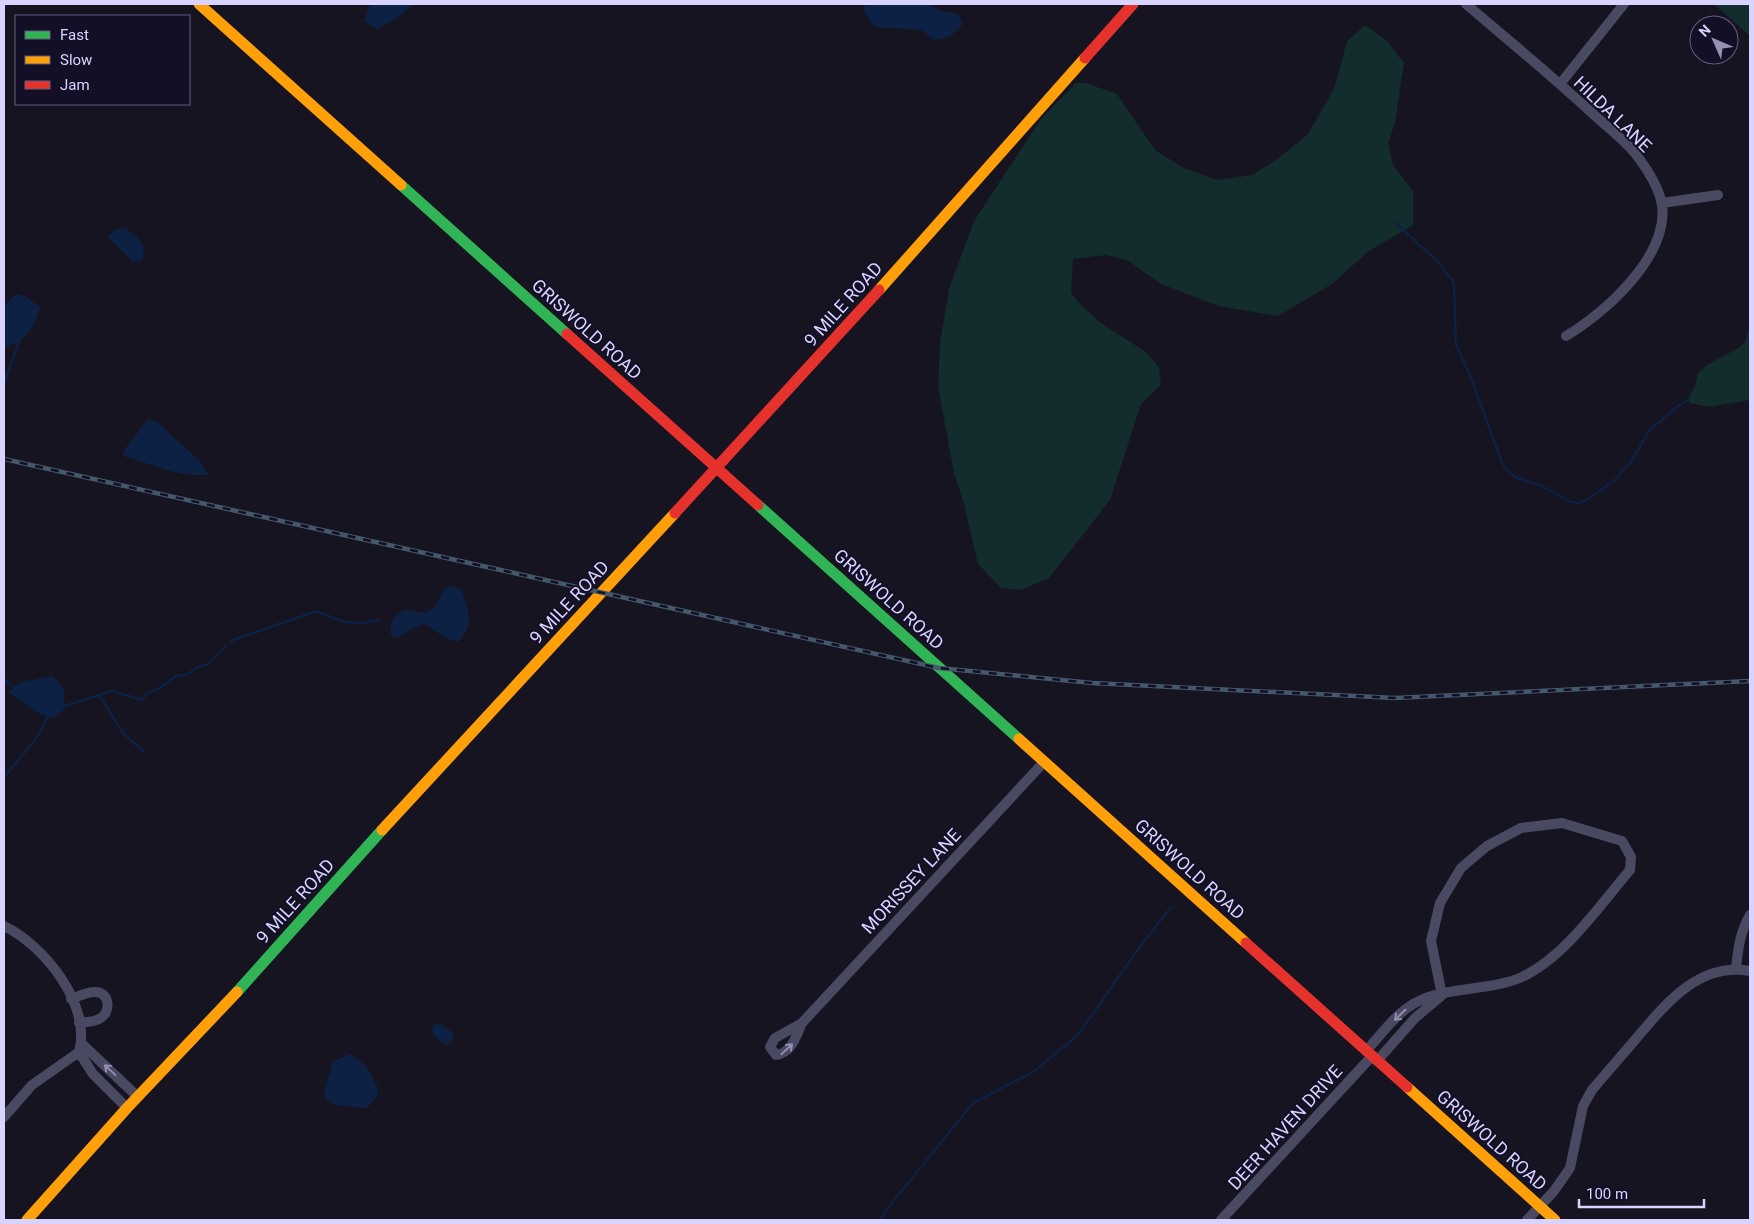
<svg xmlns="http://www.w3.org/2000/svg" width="1754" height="1224" viewBox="0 0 1754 1224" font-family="Roboto,sans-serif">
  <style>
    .green { fill: #132c2d }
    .water { fill: #0d2144 }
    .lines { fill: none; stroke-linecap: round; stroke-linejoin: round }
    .stream { stroke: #0d2144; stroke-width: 2.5 }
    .street { stroke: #4a4962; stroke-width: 10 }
    .fast { stroke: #30b455; stroke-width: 11 }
    .slow { stroke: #ff9f0a; stroke-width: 11 }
    .jam { stroke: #e5322d; stroke-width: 11 }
    .rail-casing { stroke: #43596b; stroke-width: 4.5 }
    .rail { stroke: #130f26; stroke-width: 2.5; stroke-dasharray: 8; stroke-linecap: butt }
    .oneway { stroke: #928eb0 }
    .labels { text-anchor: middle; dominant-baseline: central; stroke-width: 4; stroke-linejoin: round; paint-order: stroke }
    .street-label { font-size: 18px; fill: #d9d4ff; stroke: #130f26 }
  </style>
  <rect width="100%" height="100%" fill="#161421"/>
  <path class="green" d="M1714 4H1750V36Z
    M1365 25 1387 41 1404 63 1395 123 1388 143 1393 165 1413 191V225L1369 251 1332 284 1278 316 1218 306 1161 284 1127 260 1106 255 1073 259 1071 293 1081 305 1101 323 1146 352 1159 367 1161 385 1141 404 1110 500 1049 578 1021 590 1001 588 978 564 964 504 954 473 938 387 940 343 949 289 974 221 1041 119 1076 83H1086L1117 94 1155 150 1184 168 1217 180 1252 175 1279 158 1308 134 1334 89 1347 41Z
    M1750 324V400L1709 407 1690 403 1688 398 1695 387 1698 373 1707 365 1740 347 1746 340Z"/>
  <path class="water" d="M370 4H414L396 19 377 29 364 21Z
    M866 4H928L940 11 958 14 963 24 951 36 934 40 922 30 874 27 863 10Z
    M125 228 138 238 144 247 143 260 133 262 108 237 116 229Z
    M16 294 25 296 40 307C36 324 24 346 4 346V306Z
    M147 420 156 421 200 461 208 475C177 477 152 464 123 456L125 449Z
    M453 586 462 590C467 612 477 625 457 642 444 639 436 630 424 624L415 627 397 638 391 635C389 622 394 616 404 610L425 613 435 607 445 588Z
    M53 676 64 689V710L52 718 38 713 8 692 21 682Z
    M440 1024 454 1033 451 1042 446 1045 434 1036 432 1030 433 1025Z
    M350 1054 366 1066 378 1088 376 1098 367 1108 334 1105 325 1098V1089L333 1062Z"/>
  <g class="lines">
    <path class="stream" d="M1396 223 1439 263 1454 283 1456 345 1470 375 1502 463 1507 470 1517 478 1540 485 1569 501 1578 503 1585 501 1615 480 1631 462 1649 431 1675 408 1688 400
      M4 384 19 341 17 339
      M231 641 316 611 344 622 362 623 379 620
      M4 680 16 689
      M100 696 123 733 144 752
      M61 707 112 691 142 700 148 693 160 688 176 676 186 675 198 667 209 664 226 646
      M7 774 38 736 49 714
      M881 1220 887 1209 973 1103 1033 1072 1078 1035 1136 952 1171 907"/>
    <path class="street" d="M1466 4C1508 40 1551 75 1592 113 1606 126 1622 138 1634 152 1645 166 1659 186 1662 205 1669 256 1605 313 1566 336
      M1560 84 1624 4
      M1662 203 1718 195
      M4 926C44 945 92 1005 79 1052L93 1074 127 1108
      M1736 968C1738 949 1740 932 1750 915
      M71 999C78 997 86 992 94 992 110 991 112 1013 99 1019 94 1022 85 1022 79 1023
      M802 1023 775 1038 770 1047 776 1055C792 1053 796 1036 802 1023L1044 762
      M81 1043 138 1097
      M1366 1051C1382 1034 1397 1011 1419 1001 1451 986 1490 991 1522 977 1565 957 1600 905 1630 870L1631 857 1622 841 1562 823 1521 828 1487 846 1461 868 1440 903 1431 941 1442 995
      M1377 1061 1415 1018 1440 997
      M4 1117 32 1085 79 1052
      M1221 1220 1372 1056
      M1527 1220 1554 1191 1570 1168 1583 1106 1592 1090C1608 1071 1624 1053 1640 1034 1669 1000 1701 962 1750 971"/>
    <path class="fast" d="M401 185 567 334
      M758 505 1019 739
      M237 992 382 830"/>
    <path class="slow" d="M199 4 401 185
      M879 290 1085 58
      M1019 739 1246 943
      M382 830 675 513
      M1407 1087 1555 1220
      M27 1220 127 1108 237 992"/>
    <path class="jam" d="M1085 58 1133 4
      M567 334 758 505
      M675 513 879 290
      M1246 943 1407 1087"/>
    <g class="rail-casing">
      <path id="rail" d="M4 459 939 668 1092 683 1395 698 1750 681"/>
    </g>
    <use href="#rail" class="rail"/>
  </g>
  <defs><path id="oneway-shaft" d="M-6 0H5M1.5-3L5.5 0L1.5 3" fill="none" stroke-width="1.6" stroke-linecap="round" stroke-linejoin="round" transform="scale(1.25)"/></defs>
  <g class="oneway">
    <use href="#oneway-shaft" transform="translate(1400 1015) rotate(136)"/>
    <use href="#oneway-shaft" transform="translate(787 1049) rotate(-43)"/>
    <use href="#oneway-shaft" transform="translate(110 1070) rotate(-137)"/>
  </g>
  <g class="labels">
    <g class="street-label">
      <text transform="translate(1613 114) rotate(44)">HILDA LANE</text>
      <text transform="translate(843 304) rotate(-48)">9 MILE ROAD</text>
      <text transform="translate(587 329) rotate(42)">GRISWOLD ROAD</text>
      <text transform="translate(889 599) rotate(42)">GRISWOLD ROAD</text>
      <text transform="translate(569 602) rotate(-47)">9 MILE ROAD</text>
      <text transform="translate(1190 869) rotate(42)">GRISWOLD ROAD</text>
      <text transform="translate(911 881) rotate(-47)">MORISSEY LANE</text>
      <text transform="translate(295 901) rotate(-48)">9 MILE ROAD</text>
      <text transform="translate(1285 1127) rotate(-48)">DEER HAVEN DRIVE</text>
      <text transform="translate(1492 1140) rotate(42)">GRISWOLD ROAD</text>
    </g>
  </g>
  <rect width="1754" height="1224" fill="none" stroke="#d9d4ff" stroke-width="10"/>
  <rect x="15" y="15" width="175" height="90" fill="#130f26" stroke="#625e7d"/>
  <rect x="25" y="31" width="25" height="8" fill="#30b455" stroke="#625e7d"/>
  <text x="60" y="40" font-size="15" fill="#d9d4ff">Fast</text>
  <rect x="25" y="56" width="25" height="8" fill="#ff9f0a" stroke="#625e7d"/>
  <text x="60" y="65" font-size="15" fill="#d9d4ff">Slow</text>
  <rect x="25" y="81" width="25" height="8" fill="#e5322d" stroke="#625e7d"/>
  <text x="60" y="90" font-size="15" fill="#d9d4ff">Jam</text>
  <g transform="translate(1714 40) rotate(315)"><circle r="24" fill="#130f26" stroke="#625e7d"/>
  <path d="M0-4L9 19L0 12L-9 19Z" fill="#9591b1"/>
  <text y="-8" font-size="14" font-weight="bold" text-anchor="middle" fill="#d9d4ff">N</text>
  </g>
  <path d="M1579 1199v8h125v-8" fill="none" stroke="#d9d4ff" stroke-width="2.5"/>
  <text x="1586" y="1199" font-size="15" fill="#d9d4ff" stroke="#130f26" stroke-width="4" paint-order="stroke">100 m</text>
</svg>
